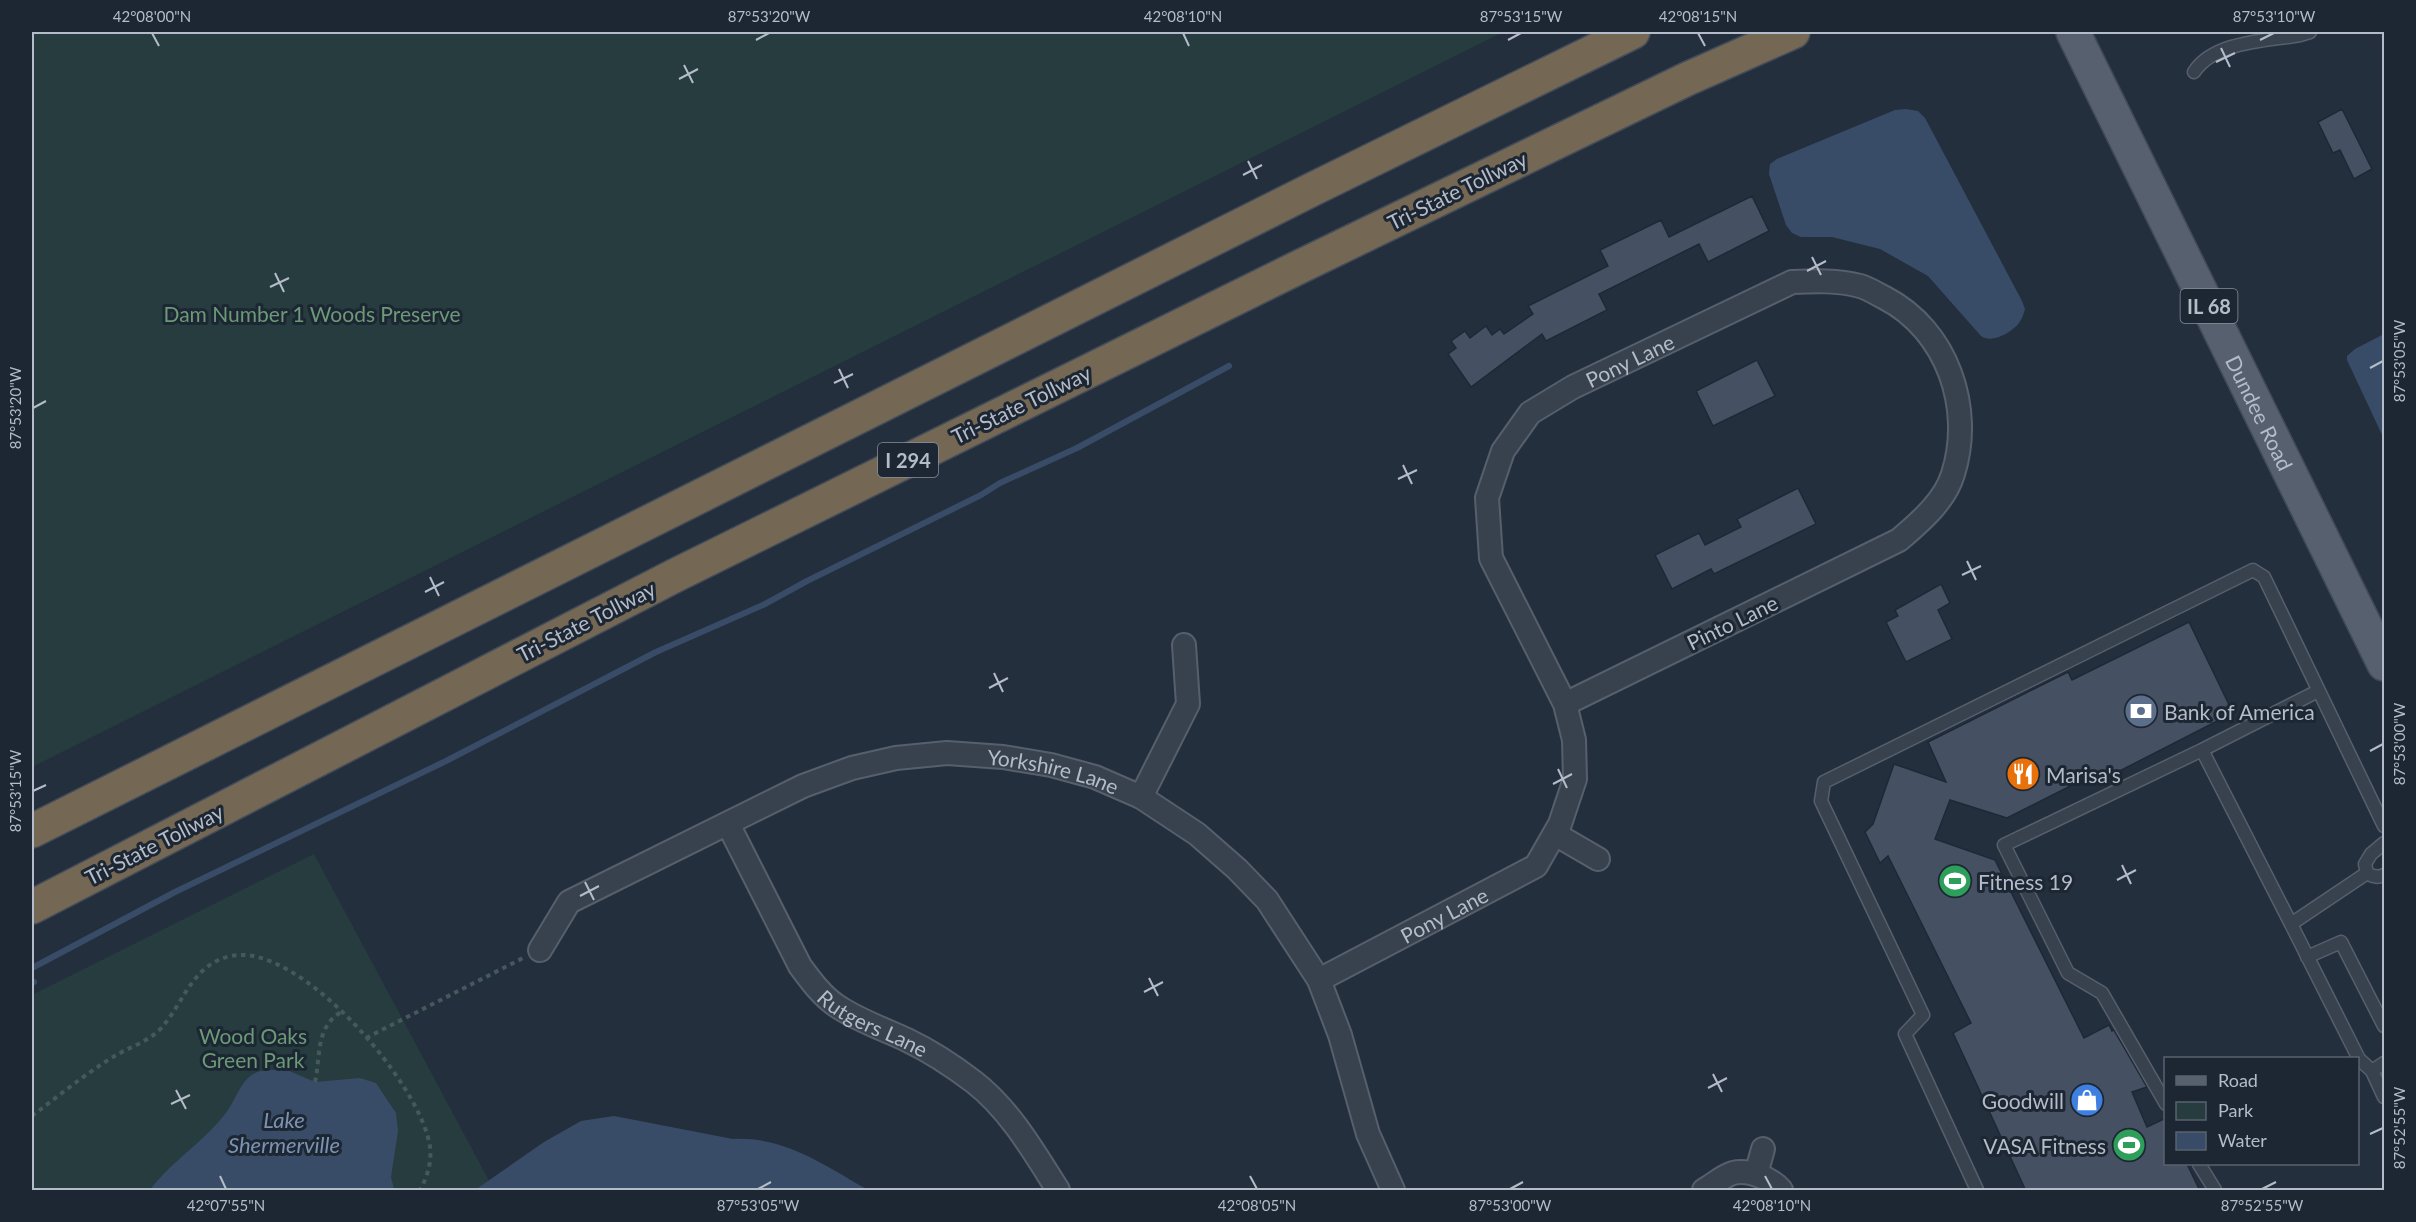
<svg xmlns="http://www.w3.org/2000/svg" width="2416" height="1222" viewBox="0 0 2416 1222" font-family="Lato,sans-serif">
  <style>
    .green { fill: #263c3f }
    .water { fill: #394c67 }
    .lines { fill: none; stroke-linecap: round; stroke-linejoin: round }
    .stream { stroke: #394c67; stroke-width: 6 }
    .building { fill: #455162; stroke: #1f2835; stroke-width: 1.5 }
    .service-casing { stroke: #565f6c; stroke-width: 15 }
    .minor-casing { stroke: #565f6c; stroke-width: 26 }
    .primary-casing { stroke: #414a57; stroke-width: 36 }
    .motorway-casing { stroke: #434c59; stroke-width: 36 }
    .path { stroke: #44595c; stroke-width: 4; stroke-dasharray: 4.5 4.5; stroke-linecap: butt }
    .service { stroke: #38414e; stroke-width: 12 }
    .minor { stroke: #38414e; stroke-width: 22 }
    .primary { stroke: #56606e; stroke-width: 33 }
    .motorway { stroke: #746855; stroke-width: 33 }
    .ticks { fill: none; stroke: #b4bcc9; stroke-width: 2 }
    .labels { text-anchor: middle; dominant-baseline: central; stroke-width: 6; stroke-linejoin: round; paint-order: stroke }
    .shield { fill: #1d2633; stroke: #878f9c; stroke-width: 1.5 }
    .shield-label { font-size: 20px; font-weight: bold; fill: #b4bcc9 }
    .street-label { font-size: 21px; fill: #b4bcc9; stroke: #1d2633 }
    .park-label { font-size: 21px; fill: #6b9a76; stroke: #1d2633 }
    .poi-label { font-size: 21px; fill: #b4bcc9; stroke: #1d2633; text-anchor: start }
    .water-label { font-size: 22px; font-style: italic; fill: #7c92b1; stroke: #1d2633 }
    .neatline { fill: none; stroke: #b4bcc9; stroke-width: 2 }
    .ticks-label { font-size: 15px; text-anchor: middle; fill: #b4bcc9 }
  </style>
  <rect width="100%" height="100%" fill="#242f3e"/>
  <path class="green" d="M32 32H1503L32 767Z
    M314 854 494 1190H32V995Z"/>
  <path class="water" d="M1906 109 1918 111 1925 118 2022 301 2025 309C2024 313 2022 319 2019 323 2012 332 1992 344 1981 336L1928 276 1880 249 1832 237H1801L1792 233 1786 225 1769 174 1770 164 1777 159 1895 110Z
    M2384 334V439L2347 360V356L2355 349Z
    M287 1070 315 1082 360 1078 376 1083 396 1113 398 1131 391 1177 394 1189 397 1190H150C172 1160 206 1141 228 1110 236 1099 241 1080 255 1073 262 1069 278 1070 287 1070Z
    M614 1116 733 1139C784 1136 826 1166 868 1190H475L544 1142 581 1121Z"/>
  <g class="lines">
    <path class="stream" d="M32 968 175 892 446 761 656 652 763 605 807 581 981 495 1000 483 1077 448 1229 366
      M32 982H34"/>
  </g>
  <path class="building" d="M2342 109 2372 169 2354 179 2340 150 2333 153 2318 122Z
    M1752 196 1769 231 1708 262 1699 244 1599 294 1607 310 1546 341 1542 334 1471 387 1448 354 1456 348 1451 341 1465 331 1470 338 1486 326 1492 335 1500 329 1504 334 1533 314 1528 306 1608 266 1600 250 1661 220 1669 237Z
    M1757 360 1775 396 1713 426 1696 391Z
    M1798 488 1816 524 1714 574 1711 569 1672 589 1655 555 1699 533 1705 545 1741 527 1737 519Z
    M1941 584 1950 603 1938 610 1952 639 1906 662 1886 622 1898 616 1895 610Z
    M2189 622 2233 713 2102 780 2098 772 2007 818 1950 800 1935 839 1995 860 2084 1038 2109 1025 2112 1031 2114 1030 2147 1087 2132 1092 2147 1127 2166 1118V1164H2187L2200 1191H2026L1953 1033 1971 1023 1888 856 1880 863 1865 832 1873 824 1894 764 1946 782 1928 742 2068 672 2072 680Z"/>
  <g class="lines">
    <g class="service-casing">
      <path id="service" d="M2194 72C2214 41 2267 41 2300 35L2310 32
        M2367 873 2291 924 2359 1059 2372 1071 2384 1097
        M2367 873 2365 864 2371 854 2384 843
        M2367 873C2373 877 2378 878 2384 875
        M2291 924 2202 750 2318 691
        M2307 957 2341 942 2384 1026
        M2372 1071 2384 1063
        M2166 1104 2102 993 2068 973 2004 845 2202 750
        M2199 1164 2215 1190
        M1977 1190 1905 1034 1923 1015 1821 801 1824 782 2253 570 2264 577 2384 826"/>
    </g>
    <g class="minor-casing">
      <g id="minor">
        <path d="M1141 797 1188 704 1184 645"/>
        <path id="s1" d="M728 824 800 966C811 981 822 996 837 1006 859 1021 884 1029 907 1040 930 1051 953 1066 974 1082 1010 1110 1034 1152 1058 1190"/>
        <path d="M1555 834 1598 859"/>
        <path id="s2" d="M540 950 569 902 803 786 852 768 896 758 947 753 1003 757 1051 765 1095 777 1141 797 1197 834 1237 869 1267 900 1319 980 1340 1035 1368 1134 1393 1190"/>
        <path id="s3" d="M1319 980 1536 866 1560 824 1575 779 1574 740 1565 704 1491 558 1487 498 1503 451 1530 413 1573 387 1792 282C1815 281 1837 280 1860 286 1868 288 1877 294 1885 298 1947 330 1974 408 1953 474 1945 501 1920 522 1899 540L1565 704"/>
        <path d="M1756 1174 1763 1149"/>
        <path d="M1704 1190C1713 1185 1723 1176 1733 1173 1749 1169 1772 1179 1781 1190"/>
      </g>
    </g>
    <g class="primary-casing">
      <g id="primary">
        <path id="s4" d="M2073 32 2384 664"/>
      </g>
    </g>
    <g class="motorway-casing">
      <path id="motorway" d="M32 831 1315 188 1633 32
        M32 907 676 575 1295 269 1687 79 1793 32"/>
    </g>
    <path class="path" d="M366 1038 523 958
      M315 1082C321 1055 315 1026 343 1011
      M32 1116C58 1096 84 1075 113 1057 129 1047 151 1041 163 1026 185 1000 193 964 231 956 299 941 422 1085 430 1147 432 1163 427 1177 420 1190"/>
    <use href="#service" class="service"/>
    <use href="#minor" class="minor"/>
    <use href="#primary" class="primary"/>
    <use href="#motorway" class="motorway"/>
  </g>
  <path class="ticks" d="M152 33 159 46M1183 33 1189 46M1698 33 1705 46M756 40 769 33M1508 40 1521 33M2260 40 2274 33M2221 48 2230 67M2216 62 2235 53M684 65 693 83M679 79 698 69M1248 161 1257 179M1243 175 1262 165M1812 257 1821 275M1807 271 1826 261M275 273 284 292M270 287 289 278M2370 368 2383 361M839 369 848 388M834 383 853 374M33 408 46 401M1403 465 1412 484M1398 479 1417 470M1967 561 1976 580M1962 575 1981 566M430 577 439 596M425 592 444 582M994 673 1003 692M989 688 1008 678M2370 751 2383 744M1558 769 1567 788M1553 784 1572 774M33 791 46 785M2122 865 2131 884M2117 880 2136 870M585 882 594 900M580 896 599 886M1149 978 1158 996M1144 992 1163 982M1713 1074 1722 1092M1708 1088 1727 1078M176 1090 186 1109M171 1104 190 1095M2370 1134 2383 1128M220 1176 226 1189M1250 1176 1257 1189M1765 1176 1772 1189M758 1189 771 1182M1510 1189 1523 1182M2262 1189 2276 1182"/>
  <defs>
    <g id="bank-disc" transform="scale(1.725)"><circle r="9.5" fill="#5c6f8a" stroke="#1d2633"/><path d="M-6-4H6V4H-6ZM0-2.3a2.3 2.3 0 1 0 0 4.6a2.3 2.3 0 1 0 0-4.6Z" fill="#fff"/></g>
    <g id="restaurant-disc" transform="scale(1.725)"><circle r="9.5" fill="#e8710a" stroke="#1d2633"/><path d="M-5-6h1v4h1v-4h1v4h1v-4h1v5L-1.5 .5V6h-2V.5L-5-1ZM5-6V6H3V1.5H1.5Q1.5-4 5-6Z" fill="#fff"/></g>
    <g id="stadium-disc" transform="scale(1.725)"><circle r="9.5" fill="#2e9e5b" stroke="#1d2633"/><path d="M0-5a6.5 5 0 1 0 0 10a6.5 5 0 1 0 0-10ZM-3.5-1.8h7v3.6h-7Z" fill="#fff"/></g>
    <g id="shop-disc" transform="scale(1.725)"><circle r="9.5" fill="#3f7fe0" stroke="#1d2633"/><path d="M-5-2.5h2.3a2.7 3.5 0 0 1 5.4 0H5L5.5 6h-11ZM-1.5-2.5h3a1.5 2.3 0 0 0-3 0Z" fill="#fff"/></g>
  </defs>
  <g fill-rule="evenodd">
    <use href="#bank-disc" x="2141" y="711"/>
    <use href="#restaurant-disc" x="2023" y="774"/>
    <use href="#stadium-disc" x="1955" y="881"/>
    <use href="#shop-disc" x="2087" y="1100"/>
    <use href="#stadium-disc" x="2129" y="1145"/>
  </g>
  <g class="labels">
    <g class="shield">
      <rect x="2180.5" y="289" width="57" height="34" rx="4.5"/>
      <rect x="878" y="443" width="60" height="34" rx="4.5"/>
    </g>
    <g class="shield-label">
      <text x="2209" y="306">IL 68</text>
      <text x="908" y="460">I 294</text>
    </g>
    <g class="street-label">
      <text transform="translate(1457 190) rotate(-26)">Tri-State Tollway</text>
      <text stroke="none"><textPath href="#s3" startOffset="850">Pony Lane</textPath></text>
      <text transform="translate(1021 404) rotate(-26)">Tri-State Tollway</text>
      <text stroke="none"><textPath href="#s4" startOffset="424">Dundee Road</textPath></text>
      <text transform="translate(586 621) rotate(-27)">Tri-State Tollway</text>
      <text transform="translate(1732 622) rotate(-26)">Pinto Lane</text>
      <text stroke="none"><textPath href="#s2" startOffset="574">Yorkshire Lane</textPath></text>
      <text transform="translate(154 844) rotate(-27)">Tri-State Tollway</text>
      <text stroke="none"><textPath href="#s3" startOffset="141">Pony Lane</textPath></text>
      <text stroke="none"><textPath href="#s1" startOffset="254">Rutgers Lane</textPath></text>
    </g>
    <g class="park-label">
      <text x="312" y="313">Dam Number 1 Woods Preserve</text>
      <text x="253" y="1035">Wood Oaks<tspan x="253" dy="24">Green Park</tspan></text>
    </g>
    <g class="poi-label">
      <text x="2164" y="711">Bank of America</text>
      <text x="2046" y="774">Marisa's</text>
      <text x="1978" y="881">Fitness 19</text>
      <text x="2064" y="1100" text-anchor="end">Goodwill</text>
      <text x="2106" y="1145" text-anchor="end">VASA Fitness</text>
    </g>
    <g class="water-label">
      <text x="284" y="1119">Lake<tspan x="284" dy="25">Shermerville</tspan></text>
    </g>
  </g>
  <rect width="2416" height="1222" fill="none" stroke="#1d2633" stroke-width="66"/>
  <rect x="2164" y="1057" width="195" height="108" fill="#1d2633" stroke="#59626f" stroke-width="1.5"/>
  <rect x="2176" y="1076" width="30" height="9" fill="#56606e" stroke="#59626f" stroke-width="1.5"/>
  <text x="2218" y="1087" font-size="18" fill="#b4bcc9">Road</text>
  <rect x="2176" y="1102" width="30" height="18" fill="#263c3f" stroke="#59626f" stroke-width="1.5"/>
  <text x="2218" y="1117" font-size="18" fill="#b4bcc9">Park</text>
  <rect x="2176" y="1132" width="30" height="18" fill="#394c67" stroke="#59626f" stroke-width="1.5"/>
  <text x="2218" y="1147" font-size="18" fill="#b4bcc9">Water</text>
  <rect x="33" y="33" width="2350" height="1156" class="neatline"/>
  <g class="ticks-label">
    <text x="152" y="22">42°08'00"N</text>
    <text x="769" y="22">87°53'20"W</text>
    <text x="1183" y="22">42°08'10"N</text>
    <text x="1521" y="22">87°53'15"W</text>
    <text x="1698" y="22">42°08'15"N</text>
    <text x="2274" y="22">87°53'10"W</text>
    <text transform="translate(2400 361) rotate(-90)" y="5">87°53'05"W</text>
    <text transform="translate(16 408) rotate(-90)" y="5">87°53'20"W</text>
    <text transform="translate(2400 744) rotate(-90)" y="5">87°53'00"W</text>
    <text transform="translate(16 791) rotate(-90)" y="5">87°53'15"W</text>
    <text transform="translate(2400 1128) rotate(-90)" y="5">87°52'55"W</text>
    <text x="226" y="1211">42°07'55"N</text>
    <text x="758" y="1211">87°53'05"W</text>
    <text x="1257" y="1211">42°08'05"N</text>
    <text x="1510" y="1211">87°53'00"W</text>
    <text x="1772" y="1211">42°08'10"N</text>
    <text x="2262" y="1211">87°52'55"W</text>
  </g>
</svg>
